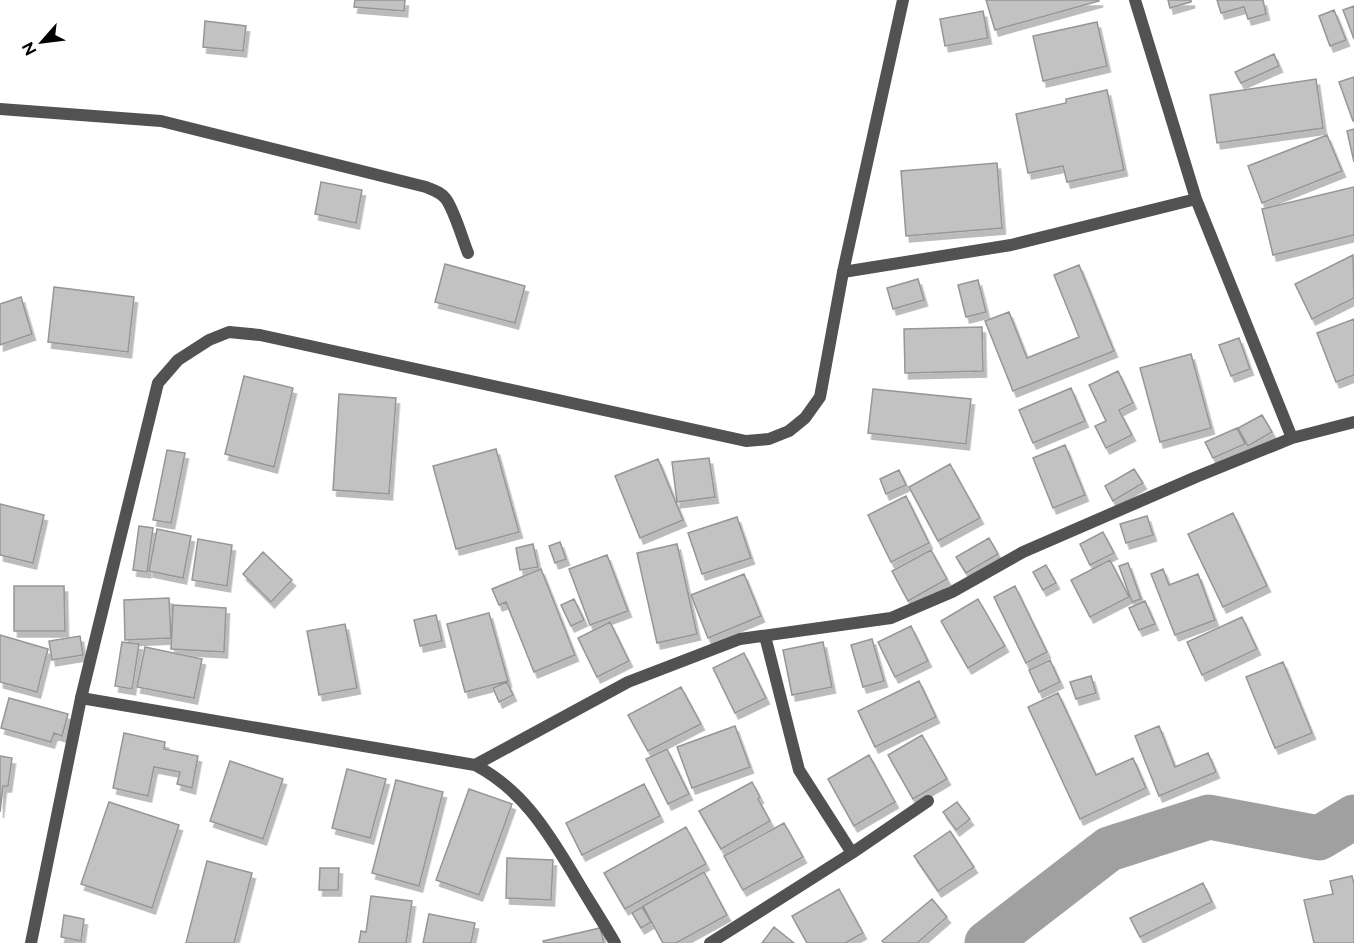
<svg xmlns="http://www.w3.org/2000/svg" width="1354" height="943" viewBox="0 0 1354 943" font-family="Raleway,sans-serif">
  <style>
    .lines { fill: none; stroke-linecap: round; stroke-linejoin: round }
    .river { stroke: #a0a0a0; stroke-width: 45 }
    .building { fill: #c2c2c2; stroke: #969696; stroke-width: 1.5; filter: url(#shadow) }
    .minor { stroke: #525252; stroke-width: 12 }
    .tertiary { stroke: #525252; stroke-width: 12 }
  </style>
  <defs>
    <filter id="shadow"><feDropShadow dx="3.5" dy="6" stdDeviation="0" flood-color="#0004"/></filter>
  </defs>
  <rect width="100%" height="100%" fill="#fff"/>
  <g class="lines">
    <path class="river" d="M987 943 1109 849 1209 817 1319 838 1354 817"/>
  </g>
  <path class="building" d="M355 0H405L404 11 354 7Z
    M986 0H1099V1L995 30Z
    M1168 0H1191V2L1170 8Z
    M1217 0H1263L1266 14 1248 19 1244 7 1221 13Z
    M1354 6V39L1343 10Z
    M1334 10 1346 40 1330 46 1319 16Z
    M983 11 988 38 945 46 940 19Z
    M205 21 246 26 243 51 203 47Z
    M1097 22 1107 66 1043 81 1033 36Z
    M1274 54 1279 66 1241 83 1235 72Z
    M1354 77V121H1353L1339 82Z
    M1316 79 1323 128 1217 143 1210 95Z
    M1107 90 1124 170 1067 182 1063 166 1028 173 1016 114 1066 103V99Z
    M1354 129V162L1347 131Z
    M1327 135 1342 171 1262 203 1248 166Z
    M997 163 1002 228 906 236 901 171Z
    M321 182 362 190 356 223 315 214Z
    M1354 187V235L1273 255 1262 209Z
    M1353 255 1354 298 1312 319 1295 284Z
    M445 264 525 286 515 323 435 302Z
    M1079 265 1114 351 1013 391 985 321 1009 312 1027 358 1079 337 1054 275Z
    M918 279 924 300 893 309 887 288Z
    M978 280 986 312 966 317 958 285Z
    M54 287 134 297 128 352 48 342Z
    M21 297 32 334 0 345V304Z
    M1354 319V375L1336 382 1317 333Z
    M982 327 983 371 905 373 904 329Z
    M1239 338 1250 369 1231 376 1219 345Z
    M1191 354 1211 428 1160 442 1140 368Z
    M1118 371 1133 403 1119 410 1132 435 1106 448 1095 426 1106 421 1089 385Z
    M244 376 293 388 274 467 225 454Z
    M1071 388 1085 421 1033 443 1019 410Z
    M873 389 971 399 966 444 868 433Z
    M339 394 396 398 389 494 333 490Z
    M1262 415 1272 432 1248 446 1238 428Z
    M1237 428 1245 444 1213 458 1205 442Z
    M1065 445 1085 495 1053 508 1033 458Z
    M496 449 519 532 456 549 433 466Z
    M167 450 185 453 171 523 153 520Z
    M709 458 715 497 677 502 672 462Z
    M658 459 683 520 640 538 615 476Z
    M950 464 980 518 938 541 909 487Z
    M1134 469 1143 483 1113 501 1105 486Z
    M899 470 906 485 886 494 880 479Z
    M906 496 929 543 891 562 868 515Z
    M0 504 44 515 33 563 0 555Z
    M1233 513 1267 586 1223 607 1188 534Z
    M1147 516 1153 535 1126 543 1120 524Z
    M737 517 751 558 702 574 688 533Z
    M139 526 153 528 147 572 133 570Z
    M157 529 191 536 183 578 149 571Z
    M1103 532 1114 553 1090 565 1080 544Z
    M989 538 998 554 966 573 956 557Z
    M198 539 232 545 227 586 192 580Z
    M560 542 566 559 555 563 549 546Z
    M533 544 538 567 520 570 516 548Z
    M677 544 697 634 657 643 637 553Z
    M931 550 947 579 908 601 892 571Z
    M263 552 292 580 271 602 243 574Z
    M607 555 628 611 590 625 569 569Z
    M1110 560 1129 597 1090 617 1071 580Z
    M1128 563 1141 599 1132 602 1119 566Z
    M1046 565 1056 583 1043 590 1033 572Z
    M541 569 575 655 534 672 506 602 499 605 492 589Z
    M1163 569 1169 585 1198 574 1215 620 1175 635 1151 574Z
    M744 574 761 616 708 638 691 595Z
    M14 586H64L65 631H14Z
    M1015 586 1047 652 1026 663 994 597Z
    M169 598 171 638 125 640 124 600Z
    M574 599 584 620 571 626 561 605Z
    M978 599 1005 646 968 668 941 621Z
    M1145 601 1155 624 1139 630 1129 608Z
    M173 605 226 608 224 652 171 649Z
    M489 613 508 681 465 692 447 624Z
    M436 615 442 641 420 646 414 620Z
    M1242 617 1257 649 1202 675 1187 642Z
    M610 622 629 661 597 677 578 638Z
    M345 624 357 688 319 695 307 631Z
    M911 626 928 661 895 677 878 642Z
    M0 635 48 649 37 692 0 682Z
    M80 636 83 655 52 660 49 641Z
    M872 639 884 681 863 687 851 645Z
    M122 642 139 644 132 689 115 686Z
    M823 642 832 687 792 695 783 650Z
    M145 647 202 659 194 698 137 687Z
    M744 653 766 698 735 713 713 668Z
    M1050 660 1060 682 1039 692 1029 670Z
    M1283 662 1312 733 1275 748 1246 677Z
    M1091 676 1096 693 1076 699 1070 682Z
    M919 681 936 717 875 747 858 711Z
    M507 682 513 695 499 702 493 688Z
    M681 687 701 724 648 751 628 715Z
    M1058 693 1096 775 1133 758 1146 788 1080 819 1028 707Z
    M9 698 68 714 62 736 54 733 51 742 1 728Z
    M735 726 750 767 692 788 677 747Z
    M1159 726 1175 767 1208 753 1216 772 1159 796 1135 736Z
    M124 733 165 742 164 749 198 756 192 788 177 784 180 772 154 767 148 796 113 788Z
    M922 735 947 779 913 799 888 755Z
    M667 749 689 794 668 804 646 759Z
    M869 755 895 802 854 826 828 779Z
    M0 756 12 758 8 786H3L0 812Z
    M230 761 283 779 263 839 210 821Z
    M347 769 386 779 370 838 332 828Z
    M396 780 443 792 419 886 372 873Z
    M752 782 760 797 758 799 770 821 721 849 699 811Z
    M644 784 660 816 582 855 566 823Z
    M469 789 512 804 479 895 436 880Z
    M109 802 179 825 152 908 81 884Z
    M957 802 970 819 956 830 943 812Z
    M784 823 803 857 743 890 724 856Z
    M686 827 706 864 625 909 604 873Z
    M950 831 974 867 938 891 914 856Z
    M507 858 553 860 551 900 506 898Z
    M207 861 252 873 234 943H186Z
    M320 868H339L338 890H319Z
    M704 872 727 915 676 943H663L643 906Z
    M1352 876 1354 884V943H1314L1304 900 1333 894 1330 881Z
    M1203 883 1212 902 1140 937 1130 918Z
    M839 889 863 933 845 943H807L792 916Z
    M371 896 412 901 406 943H359L361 931 366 932Z
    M932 899 947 917 917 943H884L882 941Z
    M642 907 651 922 641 928 632 913Z
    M429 914 475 923 471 943H423Z
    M64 915 84 919 81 941 61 937Z
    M774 927 794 943H762Z
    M600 928 604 943H544L543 941Z"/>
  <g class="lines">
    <path class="minor" d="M1135 0 1196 199 1292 438
      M0 109 161 121 426 187C433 190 441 192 446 199 455 212 462 238 468 253
      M843 272 1011 245 1196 199
      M765 636 799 770 852 853 928 801
      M81 698 475 765C521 789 546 829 572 872 586 896 601 919 615 943
      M475 765 628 682 740 639 891 618 952 592 1023 552 1196 477 1292 438 1354 422
      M710 943 852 853"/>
    <path class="tertiary" d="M31 943 81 698 158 383 178 360 209 340 229 332 260 335 746 441 769 439 789 431 805 418 820 397 843 272 903 0"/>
  </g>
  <g transform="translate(42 42) rotate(242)" stroke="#ffffff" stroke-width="4.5" paint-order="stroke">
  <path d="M0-4.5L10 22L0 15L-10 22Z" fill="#000000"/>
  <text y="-9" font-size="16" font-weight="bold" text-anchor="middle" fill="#000000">N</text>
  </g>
</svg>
